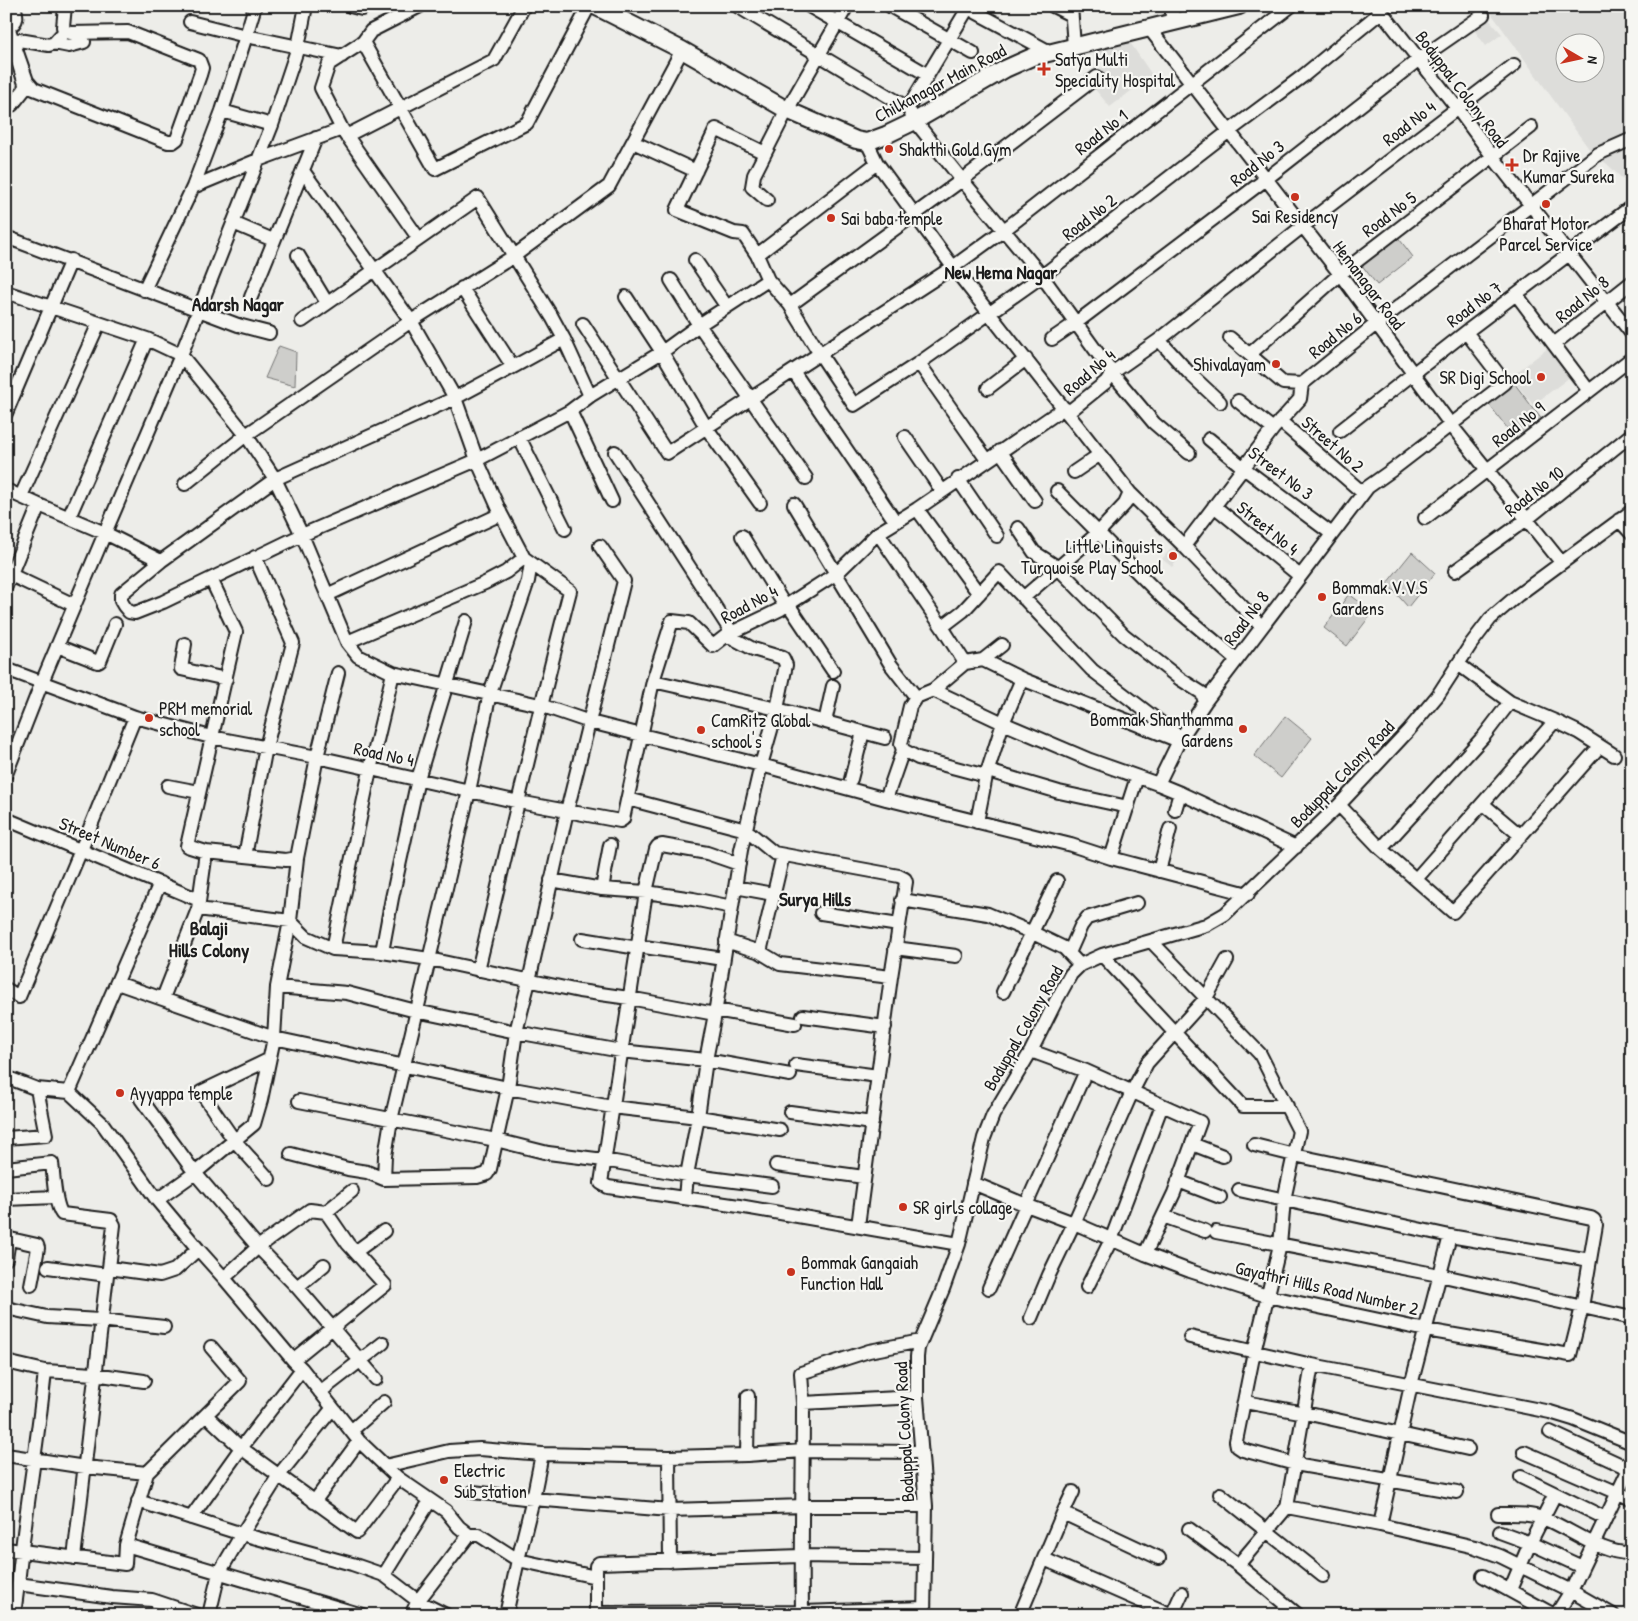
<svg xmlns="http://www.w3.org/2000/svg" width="1638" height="1621" viewBox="0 0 1638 1621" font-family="'Patrick Hand',sans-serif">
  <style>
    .built { fill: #ddddda; fill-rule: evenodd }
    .green { fill: #cececb; stroke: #757574 }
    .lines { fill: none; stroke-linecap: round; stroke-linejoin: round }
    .minor-casing { stroke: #1c1c1c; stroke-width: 16 }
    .major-casing { stroke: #1c1c1c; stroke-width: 20 }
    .minor { stroke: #f6f6f2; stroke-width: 12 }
    .major { stroke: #f6f6f2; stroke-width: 16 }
    .poi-dot { fill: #c8321e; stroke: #f6f6f2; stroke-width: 2 }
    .labels { text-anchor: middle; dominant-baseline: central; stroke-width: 4.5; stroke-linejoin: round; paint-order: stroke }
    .poi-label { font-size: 18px; fill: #1c1c1c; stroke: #f6f6f2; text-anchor: start }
    .street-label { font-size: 18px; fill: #1c1c1c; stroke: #f6f6f2 }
    .neighbourhood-label { font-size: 19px; font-weight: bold; fill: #1c1c1c; stroke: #f6f6f2 }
  </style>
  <rect width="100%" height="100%" fill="#edede9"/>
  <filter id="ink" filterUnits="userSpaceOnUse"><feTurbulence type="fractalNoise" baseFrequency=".02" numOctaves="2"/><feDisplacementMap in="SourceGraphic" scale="10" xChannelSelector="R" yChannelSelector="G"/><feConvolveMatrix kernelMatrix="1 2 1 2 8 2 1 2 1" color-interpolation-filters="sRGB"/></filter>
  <g filter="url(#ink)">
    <path class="built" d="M1486 6H1632V188L1607 164 1592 153ZM1566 42H1596V72H1566Z
      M1485 15 1502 34 1486 46 1471 26Z
      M1129 41 1152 75 1110 107 1088 81 1091 76 1106 65 1096 49Z
      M1548 348 1570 377 1533 405 1511 377Z
      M1175 544 1184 552 1172 567 1162 559Z"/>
    <path class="green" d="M1397 236 1413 257 1377 285 1361 264Z
      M279 346 296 352 295 386 265 378Z
      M1514 383 1543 421 1517 441 1488 403Z
      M1412 552 1435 573 1408 607 1387 583Z
      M1349 594 1373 612 1347 646 1324 628Z
      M1285 716 1312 738 1281 778 1254 756Z"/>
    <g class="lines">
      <g class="minor-casing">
        <path id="minor" d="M350 6 362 9
          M737 6 908 108
          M809 6 928 75
          M890 6 973 53
          M1053 6 1071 15
          M1071 6 1074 46
          M1377 6 1457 108 1493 157 1632 334
          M6 21 27 81 34 89 168 142H173L177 139 200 75 202 68 199 60 128 32 70 33 65 31 63 27 65 6
          M190 22 246 36 255 6
          M1171 22 1173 6
          M8 26C19 23 17 15 14 6
          M1149 28 1340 274 1451 425 1561 562
          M13 39 49 45 54 43 65 31
          M363 42 435 169 527 123 589 6
          M54 43 69 46 84 42
          M6 47 12 49 15 52 25 84 24 90 12 105H6
          M1050 52 968 8 908 108 915 121 962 180 1042 276 1112 373 1154 423 1189 453
          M222 111 272 125
          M346 136 494 60 524 6
          M633 142 696 171
          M867 142 877 163 953 267 1004 230 1291 6
          M765 153 716 129 677 210 734 233 743 234 757 255 768 280 790 305 820 354 854 405 919 363 1042 276 1228 132 1303 76 1381 12
          M303 171 411 321 455 398 477 460 501 514 524 558 570 591C537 717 509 843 478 970
          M193 187 258 160 342 129
          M767 200 752 187 754 175 787 110 847 6
          M233 223 273 240
          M6 237 238 325 269 333
          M419 239 342 129 321 88 329 64 363 42 371 31 420 6
          M298 255 327 303
          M757 255 877 163
          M695 260 727 307
          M671 280 699 325 806 478
          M462 288 513 367 564 339 590 396
          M144 290 193 187 222 111 246 36 342 56
          M6 292 147 339 181 355 246 435 275 479 302 535 347 642 358 656 393 673 370 770 333 949
          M1516 294 1589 391
          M251 297 316 138
          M626 297 662 352 706 427 760 503
          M790 305 962 180 1097 77
          M302 321 478 198 552 317 564 339
          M583 324 667 453 953 267 1130 493 1184 546 1261 626
          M1230 338 1283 383 1302 384
          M1052 339 1077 322 1266 179 1418 60 1483 15
          M1159 340 1189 373 1220 402
          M1554 344 1632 282
          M1250 354 1340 274 1531 127
          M919 363 987 460
          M513 367 455 398 275 479 161 561 121 594V601L124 606 129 612 135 613 163 602 302 535 477 460 570 411 590 396 662 352 699 325 768 280
          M793 371 895 521
          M988 388 1026 359
          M1238 401 1273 429
          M570 411 612 501
          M6 413 71 260
          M1280 421 1363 493
          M1340 431 1466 332 1631 207
          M519 437 565 529
          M905 437 942 491
          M1209 439 1245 469 1332 534
          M1000 451 1035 501
          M615 452 732 633
          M1074 472 1099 455
          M958 479 997 536
          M185 484 246 435 411 321 514 256 609 186 682 50
          M6 490 39 505 6 586
          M1057 491 1163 598 1237 660
          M21 496 99 323
          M794 504 891 665 916 697
          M39 505 105 533 181 355 272 125 298 47 306 6
          M1214 506 1300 576
          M917 509 979 594
          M69 517 147 339
          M1425 518 1632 358
          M1619 520 1632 534
          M1018 528 1034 552 1057 567 1124 635 1180 679 1202 693 1205 702
          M878 533 942 627
          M742 536 785 606
          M1184 546 1273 429 1300 399 1302 384 1376 324 1598 154 1632 139
          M1455 571 1527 519 1632 434
          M11 575 74 605
          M211 579 236 632 187 846 206 852 286 860 297 858
          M327 595 501 514
          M1023 598 1098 533 1125 504 1130 493
          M788 604 833 671
          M347 642 485 583 506 572 524 558
          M185 644 181 669 226 679
          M57 646 98 662 100 661 115 624
          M983 660 1022 679 1179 741 1205 702 1368 487 1392 470 1505 383 1466 332
          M965 663 942 627 963 611 999 572 1092 670 1177 735
          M1458 664 1510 702
          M6 669 135 717 211 737 317 757 519 802 620 821 623 819 653 681 672 621 689 623 713 646 727 635 781 609 837 573 878 533 917 509 1064 408 1070 411 1106 382 1112 373 1159 340 1303 226 1514 65
          M393 673 540 705 590 722 761 765 886 799 1071 845 1111 858 1248 894
          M653 681 777 709 885 738
          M933 690 1003 723 1090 760 1158 784 1180 793 1296 847
          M1555 721 1578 732 1614 755
          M825 722 833 686
          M903 750 918 758 986 776
          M988 771 1059 792 1128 807
          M6 774 42 682 105 533 161 561
          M851 779 863 732
          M1158 784 1179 741
          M168 786 199 792
          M628 799 746 830 774 853 899 876 905 879 906 882 891 977 858 1226
          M886 799 903 750 901 744 910 706 916 697 933 690 965 663 983 660 1002 645
          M1483 804 1521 836
          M1339 805 1381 849 1453 912 1600 746
          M1175 810 1180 793
          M6 819 199 900
          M977 822 986 776 1003 723 1022 679
          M1381 849 1484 736 1510 702 1555 721 1416 879
          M245 856 266 747 293 643 255 557
          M1111 858 1137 777
          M739 864 707 853 662 845 658 846 656 849 646 892 601 1183 608 1187 739 1206 959 1244
          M1159 871 1170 829
          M551 880 602 889 646 892 693 899 732 907
          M735 887 773 894
          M602 889 610 845
          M902 900 988 914 1033 933 1064 948 1080 965
          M198 909 290 921 306 937 333 949 382 952 429 959 579 991 629 998 715 1014
          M821 913 899 925
          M582 939 638 948
          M726 941 760 952 780 964 891 977
          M1152 942 1260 1054 1299 1131 1284 1200 1280 1245 1254 1352 1236 1441 1237 1446 1243 1450 1295 1464 1457 1492
          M638 946 723 959
          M895 948 956 956
          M382 952 392 898 418 779 466 621
          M760 952 783 855
          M1069 953 1081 926 1087 918 1137 903
          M1102 955 1243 1106H1287
          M117 983 274 1038 508 1088 612 1107 698 1117 780 1130
          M277 987 347 993 416 1011 516 1032 621 1051 706 1060 790 1075
          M6 989 19 997 81 850 135 717
          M1003 992 1057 881
          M163 998 198 909 206 852
          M715 1010 795 1024
          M803 1016 885 1027
          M1031 1051 1086 1071 1200 1122 1174 1193 1145 1254
          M268 1060 201 1092 234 1140 269 1179
          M796 1065 878 1076
          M6 1077 37 1089 69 1092
          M69 1092 102 1123 157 1200 198 1249 224 1278 293 1360 302 1369 359 1441 398 1478 446 1511 459 1527 469 1535H479L518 1560 533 1499 542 1454
          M69 1092 160 883
          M141 1099 195 1173 258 1247 297 1287 376 1379
          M299 1101 496 1140 548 1153 604 1160 687 1175 772 1186
          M790 1112 872 1123
          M6 1138 46 1135 37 1089
          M1192 1144 1223 1156
          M291 1154 348 1169 367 1172 384 1179 385 1156 391 1120 469 791 490 693 528 581 531 563
          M776 1165 864 1177
          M6 1168 52 1163C54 1177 54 1203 62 1214L111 1220 114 1225 109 1268 107 1275 74 1558
          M384 1179 477 1177 487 1174 490 1169 508 1088 516 1032 529 981 567 811 624 581 600 546
          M1178 1181 1220 1197
          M973 1183 1026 1205 1074 1223 1145 1254 1190 1271 1267 1296 1426 1330 1570 1355 1582 1307 1596 1225 1594 1220 1591 1218 1294 1155 1254 1145
          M1239 1190 1450 1236 1590 1260
          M685 1198 687 1175 698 1117 706 1060 715 1014 741 850 761 765 777 709 786 665 783 658 753 649 727 635
          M6 1199 56 1197
          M157 1200 195 1173 254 1124 261 1100 274 1038 277 987 290 921 297 858 317 757 338 673
          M326 1212 352 1191
          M1163 1216 1205 1231
          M1216 1232 1439 1275 1632 1318
          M6 1238 37 1245 38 1248 31 1285
          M355 1252 384 1231
          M6 1259 9 1239
          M48 1267 107 1275
          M109 1268 160 1275 175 1270 198 1249
          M224 1278 258 1247 310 1210 326 1212 348 1244 385 1285 293 1360
          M297 1287 324 1265
          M1087 1287 1111 1240 1162 1105
          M989 1288 1086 1071
          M6 1308 47 1317 100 1320 164 1327
          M1031 1318 1049 1275 1074 1223 1132 1092 1147 1063 1206 998 1227 960
          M1190 1337 1312 1365
          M6 1362 45 1371 94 1374 144 1381
          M45 1371C38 1442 25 1513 18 1584L112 1597 152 1600 197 1615
          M320 1392 383 1343
          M1245 1402 1305 1413 1468 1449
          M803 1403 801 1373 869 1351 921 1341
          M206 1415 241 1448 357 1532 398 1478
          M351 1431 384 1402
          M1550 1432 1632 1470
          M1524 1452 1632 1499
          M6 1455 85 1467 147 1473 126 1545 125 1564 6 1549
          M747 1455 748 1396
          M669 1457 670 1561
          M385 1466 449 1451 480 1449 542 1454 669 1457 747 1455 803 1451 922 1452
          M147 1473 240 1381 211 1347
          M1521 1477 1605 1518
          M473 1492 533 1499 670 1510 803 1506H926
          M1220 1494 1323 1576
          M138 1501 242 1534 352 1564 384 1575 418 1601 446 1615
          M314 1502 359 1441
          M1063 1513 1073 1492
          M1498 1514C1514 1514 1530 1513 1545 1519 1572 1530 1603 1555 1632 1553
          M191 1518 241 1448 302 1369
          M1380 1525 1411 1385 1450 1236
          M1189 1529 1238 1565 1298 1615
          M1500 1532 1530 1543 1582 1567
          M126 1545 362 1615
          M1044 1559 1172 1615
          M1238 1565 1287 1507
          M384 1575 430 1501
          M1483 1576 1554 1615
          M596 1577V1566L599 1563 801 1556 925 1558
          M1510 1590 1530 1543 1555 1494
          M802 1612C801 1542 803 1473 803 1403L917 1397
          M595 1613 802 1612 924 1608
          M14 1615 18 1584
          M209 1615 219 1573 242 1534 279 1475 332 1409
          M411 1615 418 1601 469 1535
          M506 1615 518 1560 596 1577V1615
          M924 1615 926 1506 917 1397V1357L918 1348 943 1289 959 1244 984 1138 993 1115 1031 1051 1055 1003 1071 974 1080 965 1102 955 1206 925 1225 914 1339 805 1408 731 1438 695 1471 644 1490 619 1518 595 1632 511
          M1020 1615 1063 1513 1159 1558
          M1172 1615 1182 1593
          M1556 1615 1571 1591 1629 1469
          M1613 1615 1571 1591 1500 1556 1475 1547 1380 1525 1287 1507 1312 1365 1550 1412 1573 1419 1632 1443"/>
      </g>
      <g class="major-casing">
        <path id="major" d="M595 6 682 50 787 110 856 140 867 142 886 135 915 121 1005 69 1032 57 1239 6"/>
      </g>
      <use href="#minor" class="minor"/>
      <use href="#major" class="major"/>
    </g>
  </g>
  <g class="poi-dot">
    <path d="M1041.5 61.5h5v5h5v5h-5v5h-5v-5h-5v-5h5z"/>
    <circle cx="889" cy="149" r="5"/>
    <path d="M1509.5 157.5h5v5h5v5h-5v5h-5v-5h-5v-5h5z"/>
    <circle cx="1295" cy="197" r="5"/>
    <circle cx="1546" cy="204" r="5"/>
    <circle cx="831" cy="218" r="5"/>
    <circle cx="1276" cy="364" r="5"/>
    <circle cx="1541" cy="377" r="5"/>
    <circle cx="1173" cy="556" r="5"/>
    <circle cx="1322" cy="597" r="5"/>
    <circle cx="149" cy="718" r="5"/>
    <circle cx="1243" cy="729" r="5"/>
    <circle cx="701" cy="730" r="5"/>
    <circle cx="120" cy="1093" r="5"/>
    <circle cx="903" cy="1207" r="5"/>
    <circle cx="791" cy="1272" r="5"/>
    <circle cx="444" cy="1480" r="5"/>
  </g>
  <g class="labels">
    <g class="poi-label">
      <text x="1055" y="59">Satya Multi<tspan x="1055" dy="21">Speciality Hospital</tspan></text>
      <text x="899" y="149">Shakthi Gold Gym</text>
      <text x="1523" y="155">Dr Rajive<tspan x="1523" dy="21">Kumar Sureka</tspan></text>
      <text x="1295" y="216" text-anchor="middle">Sai Residency</text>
      <text x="841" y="218">Sai baba temple</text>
      <text x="1546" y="223" text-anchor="middle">Bharat Motor<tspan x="1546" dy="21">Parcel Service</tspan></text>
      <text x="1266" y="364" text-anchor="end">Shivalayam</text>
      <text x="1531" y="377" text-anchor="end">SR Digi School</text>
      <text x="1163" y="546" text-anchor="end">Little Linguists<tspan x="1163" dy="21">Turquoise Play School</tspan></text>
      <text x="1332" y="587">Bommak.V.V.S<tspan x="1332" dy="21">Gardens</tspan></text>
      <text x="159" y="708">PRM memorial<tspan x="159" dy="21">school</tspan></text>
      <text x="1233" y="719" text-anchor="end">Bommak Shanthamma<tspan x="1233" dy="21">Gardens</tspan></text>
      <text x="711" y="720">CamRitz Global<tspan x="711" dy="21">school's</tspan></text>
      <text x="130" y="1093">Ayyappa temple</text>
      <text x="913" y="1207">SR girls collage</text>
      <text x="801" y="1262">Bommak Gangaiah<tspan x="801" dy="21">Function Hall</tspan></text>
      <text x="454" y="1470">Electric<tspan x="454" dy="21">Sub station</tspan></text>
    </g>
    <g class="street-label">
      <text transform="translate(940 83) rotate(-28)">Chilkanagar Main Road</text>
      <text transform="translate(1462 89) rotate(53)">Boduppal Colony Road</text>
      <text transform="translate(1409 123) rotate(-38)">Road No 4</text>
      <text transform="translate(1101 132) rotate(-38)">Road No 1</text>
      <text transform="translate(1257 163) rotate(-38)">Road No 3</text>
      <text transform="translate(1389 214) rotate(-37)">Road No 5</text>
      <text transform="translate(1089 217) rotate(-38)">Road No 2</text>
      <text transform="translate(1369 285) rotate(53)">Hemanagar Road</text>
      <text transform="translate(1582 299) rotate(-39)">Road No 8</text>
      <text transform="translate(1474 304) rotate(-37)">Road No 7</text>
      <text transform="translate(1335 335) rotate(-39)">Road No 6</text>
      <text transform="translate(1089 372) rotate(-40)">Road No 4</text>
      <text transform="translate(1518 424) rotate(-38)">Road No 9</text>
      <text transform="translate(1333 444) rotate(41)">Street No 2</text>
      <text transform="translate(1281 473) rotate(37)">Street No 3</text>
      <text transform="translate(1534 491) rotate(-38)">Road No 10</text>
      <text transform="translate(1268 528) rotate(39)">Street No 4</text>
      <text transform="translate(749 604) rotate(-28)">Road No 4</text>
      <text transform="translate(1246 618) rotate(-53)">Road No 8</text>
      <text transform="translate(384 754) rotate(12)">Road No 4</text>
      <text transform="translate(1342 774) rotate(-46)">Boduppal Colony Road</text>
      <text transform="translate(110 843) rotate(23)">Street Number 6</text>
      <text transform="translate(1023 1028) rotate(-60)">Boduppal Colony Road</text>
      <text transform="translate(1327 1288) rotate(13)">Gayathri Hills Road Number 2</text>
      <text transform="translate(904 1432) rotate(-93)">Boduppal Colony Road</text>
    </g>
    <g class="neighbourhood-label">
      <text x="1001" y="272">New Hema Nagar</text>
      <text x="238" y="304">Adarsh Nagar</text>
      <text x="815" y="899">Surya Hills</text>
      <text x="209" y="928">Balaji<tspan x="209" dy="22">Hills Colony</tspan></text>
    </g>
  </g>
  <rect width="1638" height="1621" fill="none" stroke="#f6f6f2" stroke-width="25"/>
  <rect x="12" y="12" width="1613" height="1596" fill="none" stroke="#1c1c1c" stroke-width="2" filter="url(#ink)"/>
  <g transform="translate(1580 58) rotate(99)"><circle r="24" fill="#f6f6f2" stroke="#9f9f9c"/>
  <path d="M0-4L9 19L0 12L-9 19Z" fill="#c8321e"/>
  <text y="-8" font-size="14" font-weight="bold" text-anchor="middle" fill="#1c1c1c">N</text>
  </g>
</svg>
